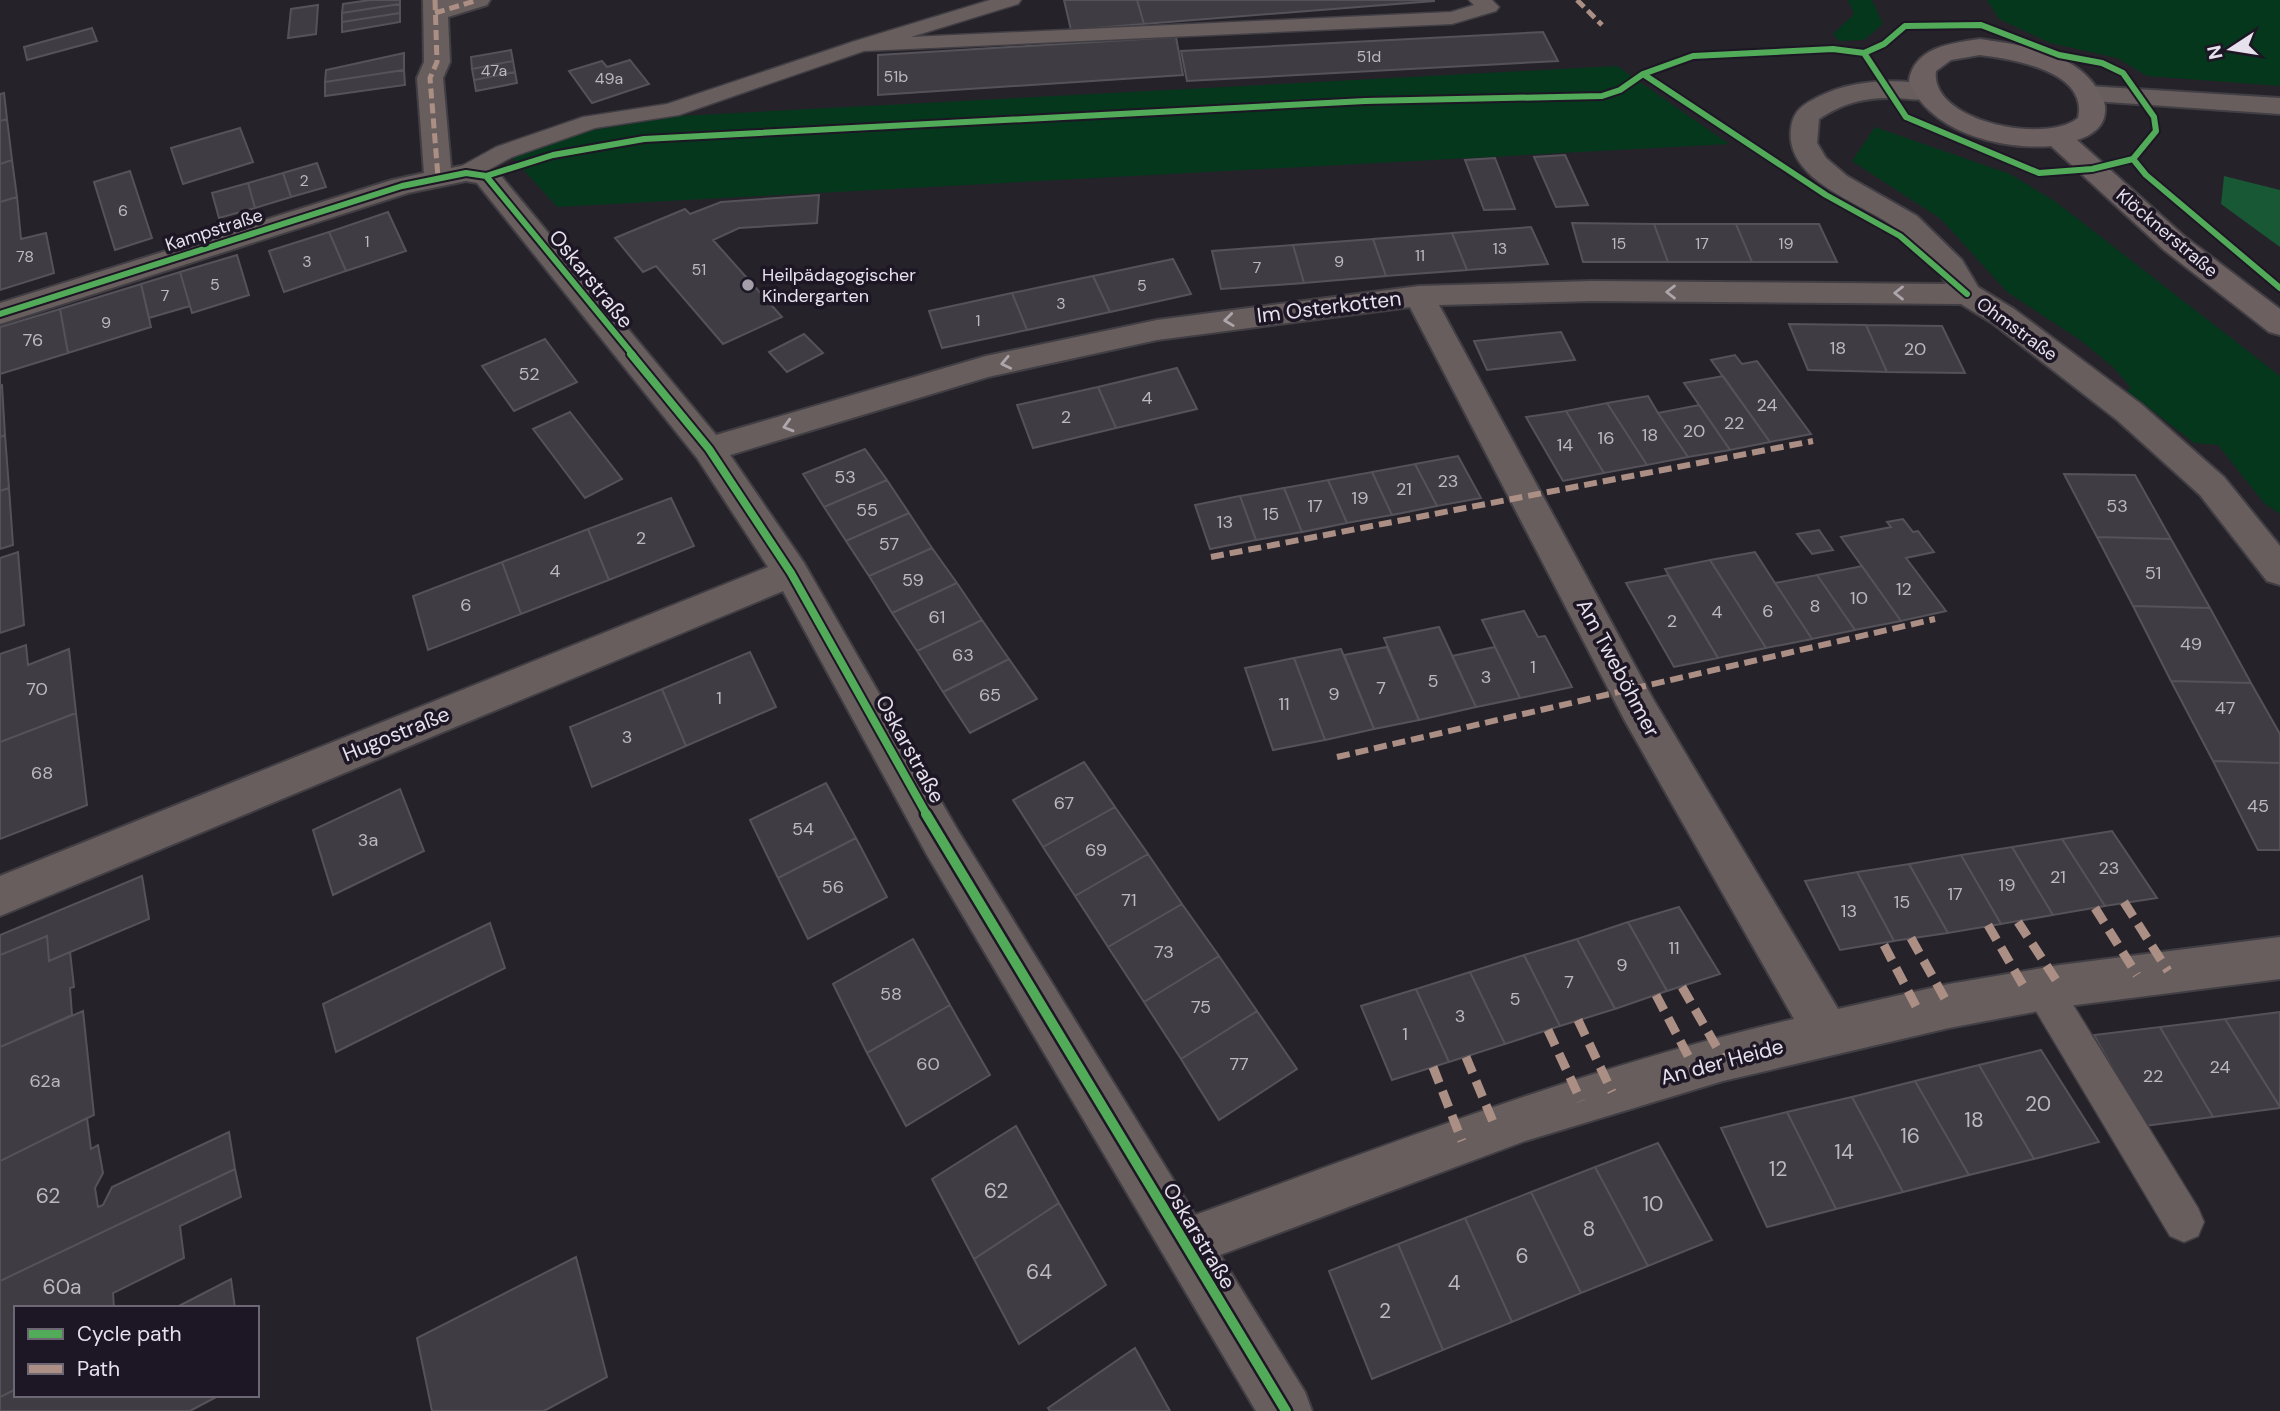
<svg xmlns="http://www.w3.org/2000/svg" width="2280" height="1411" viewBox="0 0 2280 1411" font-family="'DM Sans',sans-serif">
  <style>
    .green { fill: #05371d }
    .forest { fill: #195834 }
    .building { fill: #3f3d43; stroke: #56525a; stroke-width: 2 }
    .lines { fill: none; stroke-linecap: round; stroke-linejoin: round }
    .lane-casing { stroke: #413e44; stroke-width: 3 }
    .street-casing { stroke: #413e44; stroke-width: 4 }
    .secondary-casing { stroke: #413e44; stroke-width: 4 }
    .lane { fill: #685e5e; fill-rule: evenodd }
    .street { fill: #685e5e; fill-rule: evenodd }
    .secondary { fill: #6c6061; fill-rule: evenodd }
    .quiet-far2 { stroke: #ac8f84; stroke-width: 5; stroke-dasharray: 10 5; stroke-linecap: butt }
    .quiet-far1 { stroke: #ac8f84; stroke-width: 6; stroke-dasharray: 13 6; stroke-linecap: butt }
    .quiet { stroke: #ac8f84; stroke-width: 9; stroke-dasharray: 17 9; stroke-linecap: butt }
    .cycleway-far2-casing { stroke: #1d1624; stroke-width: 10 }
    .cycleway-far1-casing { stroke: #1d1624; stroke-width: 12 }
    .cycleway-casing { stroke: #1d1624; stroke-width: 15 }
    .cycleway-far2 { stroke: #51ab58; stroke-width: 6 }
    .cycleway-far1 { stroke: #51ab58; stroke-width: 8 }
    .cycleway { stroke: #51ab58; stroke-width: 10 }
    .oneway { stroke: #ada6ac }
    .poi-dot { fill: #a39ea8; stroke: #1d1624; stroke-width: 2.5 }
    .labels { text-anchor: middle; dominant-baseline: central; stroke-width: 7; stroke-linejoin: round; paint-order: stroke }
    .far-number-label { font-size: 16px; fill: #bcb8c2 }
    .far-street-label { font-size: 18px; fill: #e6e1ec; stroke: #1d1624 }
    .far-poi-label { font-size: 18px; fill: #e6e1ec; stroke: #1d1624; text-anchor: start }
    .number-label { font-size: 18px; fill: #bcb8c2 }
    .street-label { font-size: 21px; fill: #e6e1ec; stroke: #1d1624 }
    .near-number-label { font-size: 21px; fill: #bcb8c2 }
  </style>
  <rect width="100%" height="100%" fill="#26222a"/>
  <path class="green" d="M1848 0H1872L1883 24 1864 40 1839 41 1833 34 1854 14Z
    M1987 0H2280V86L2147 76 2117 58 2050 43 1999 19Z
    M1617 66 1729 144 557 207 512 157 575 133 680 116Z
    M1875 127 2010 174 2056 202 2280 376V514L2264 503 2218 445 2194 443 2126 390 2131 388 2114 368 2080 340 2007 292 1941 219 1852 161Z"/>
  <path class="forest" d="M2224 176 2280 190V247L2221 204Z"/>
  <path class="building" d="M370 0H400V4L342 13 343 4Z
    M1064 0H1137L1144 24 1071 30Z
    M1137 0H1434V1L1144 24Z
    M400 4V13L342 22V13Z
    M318 5 316 34 288 38 291 9Z
    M400 13V22L342 32V22Z
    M92 28 97 41 27 60 24 47Z
    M1543 32 1558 61 1187 81 1181 51Z
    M1176 37 1183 75 878 95V55Z
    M511 50 513 61 472 69 471 57Z
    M404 53V70L325 82 326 70Z
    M630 60 649 84 592 103 569 71 602 61 607 67Z
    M513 61 515 72 474 80 472 69Z
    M404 70 405 85 325 96V82Z
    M515 72 517 83 476 91 474 80Z
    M4 93 7 119 0 121V94Z
    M7 119 12 160 0 164V121Z
    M240 128 253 162 183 184 171 148Z
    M1565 155 1588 205 1556 207 1534 157Z
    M1495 158 1515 209 1484 210 1465 160Z
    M12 160 17 197 0 202V164Z
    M317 163 326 187 291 197 283 173Z
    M130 171 152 238 115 250 94 182Z
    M283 173 291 197 255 208 248 183Z
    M248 183 255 208 219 218 212 193Z
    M819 195 817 223 739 228 713 240 782 317 723 344 656 266 643 272 615 238 685 209 690 214 721 202Z
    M17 197 21 239 46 233 54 273 0 290V202Z
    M388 212 406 251 346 271 329 232Z
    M1572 223 1654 224 1668 262H1583Z
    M1654 224H1736L1752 262H1668Z
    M1736 224H1819L1837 262H1752Z
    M1531 227 1548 264 1467 270 1452 233Z
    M329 232 346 271 284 292 269 251Z
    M1452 233 1467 270 1386 276 1373 239Z
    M1373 239 1386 276 1304 283 1293 245Z
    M1293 245 1304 283 1221 289 1212 251Z
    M237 255 249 295 192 313 180 272Z
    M1173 259 1191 294 1110 312 1093 276Z
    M180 272 190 306 149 318 141 284Z
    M1093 276 1110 312 1027 330 1012 293Z
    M141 284 151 327 68 353 60 309Z
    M1012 293 1027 330 942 348 929 311Z
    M60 309 68 353 0 374V386V327Z
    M1789 324 1866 325 1887 372 1808 370Z
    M1866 325 1942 326 1965 373 1887 372Z
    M1561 332 1575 360 1487 370 1474 341Z
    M804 334 823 353 787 372 769 352Z
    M545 339 577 382 514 411 482 366Z
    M1735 355 1742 364 1757 361 1811 434 1770 442 1711 360Z
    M1177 368 1197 409 1116 428 1098 387Z
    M1723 376 1770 442 1730 450 1684 383Z
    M2 385 5 435 0 437V386Z
    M1098 387 1116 428 1033 448 1017 405Z
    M1648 396 1658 413 1688 457 1647 465 1607 403Z
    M1607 403 1647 465 1604 473 1566 411Z
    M1699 405 1730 450 1688 457 1658 413Z
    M1566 411 1604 473 1563 481 1526 417Z
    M570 412 622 479 585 498 533 429Z
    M5 435 9 488 0 491V437Z
    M865 449 887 480 824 507 803 474Z
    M1458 456 1481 498 1437 506 1415 464Z
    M1415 464 1437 506 1392 515 1372 472Z
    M1372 472 1392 515 1347 523 1328 480Z
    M2064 474 2135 475 2171 539 2097 537Z
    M887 480 909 513 846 541 824 507Z
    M1328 480 1347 523 1302 532 1284 488Z
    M9 488 13 545 0 549V491Z
    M1284 488 1302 532 1256 540 1240 496Z
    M1240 496 1256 540 1210 549 1195 505Z
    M671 498 694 546 609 580 588 529Z
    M909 513 932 548 869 576 846 541Z
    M1903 519 1913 532 1918 531 1934 552 1906 558 1946 611 1901 621 1841 537 1891 527 1887 522Z
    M588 529 609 580 521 614 502 562Z
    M1819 530 1833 550 1812 554 1797 534Z
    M2097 537 2171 539 2210 608 2133 606Z
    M932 548 957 583 892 613 869 576Z
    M18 552 24 625 0 633V558Z
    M1755 552 1775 583 1812 639 1766 648 1710 560Z
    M1710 560 1766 648 1718 658 1665 569Z
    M502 562 521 614 428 650 413 596Z
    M1862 566 1901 621 1855 630 1817 575Z
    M1668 575 1718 658 1674 667 1626 583Z
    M1817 575 1855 630 1812 639 1775 583Z
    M957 583 982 620 917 651 892 613Z
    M2133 606 2210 608 2251 683 2171 681Z
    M1524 611 1538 637 1545 636 1572 687 1520 698 1482 620Z
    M982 620 1009 659 943 692 917 651Z
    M1439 627 1476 707 1419 720 1384 638Z
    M26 645 28 665 69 649 76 713 0 742V654Z
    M1387 647 1419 720 1374 729 1344 655Z
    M1495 647 1520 698 1476 707 1452 656Z
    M1341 649 1374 729 1325 740 1294 658Z
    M750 652 776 707 686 746 662 689Z
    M1294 658 1325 740 1273 750 1245 668Z
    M1009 659 1037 699 970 733 943 692Z
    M2171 681 2251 683 2280 734V763L2213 761Z
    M662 689 686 746 592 787 570 727Z
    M76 713 87 805 0 839V742Z
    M2213 761 2280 763V850H2258Z
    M1084 762 1115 807 1043 847 1013 800Z
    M826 783 856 838 778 878 750 820Z
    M400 789 424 851 333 895 313 830Z
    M1115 807 1148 854 1075 896 1043 847Z
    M2112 831 2157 898 2105 906 2062 839Z
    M856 838 887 897 808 939 778 878Z
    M2062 839 2105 906 2053 915 2012 847Z
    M2012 847 2053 915 2001 924 1961 855Z
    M1148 854 1182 904 1108 947 1075 896Z
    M1961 855 2001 924 1948 933 1909 864Z
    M1909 864 1948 933 1894 941 1857 872Z
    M1857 872 1894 941 1840 950 1805 881Z
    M142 876 149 919 49 961 47 936 0 955V935Z
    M1182 904 1219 956 1144 1002 1108 947Z
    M1679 907 1720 974 1667 991 1628 922Z
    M1628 922 1667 991 1615 1009 1577 939Z
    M490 923 505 968 336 1052 323 1004Z
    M47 936 49 961 70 952 74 987 70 988 72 1015 0 1047V955Z
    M913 939 950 1005 867 1053 833 984Z
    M1577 939 1615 1009 1560 1026 1524 955Z
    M1524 955 1560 1026 1505 1044 1470 972Z
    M1219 956 1257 1011 1181 1059 1144 1002Z
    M1470 972 1505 1044 1449 1062 1416 989Z
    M1416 989 1449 1062 1392 1080 1361 1006Z
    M950 1005 990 1075 906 1126 867 1053Z
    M83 1011 94 1115 0 1161V1047Z
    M1257 1011 1297 1069 1219 1120 1181 1059Z
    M2280 1012V1107L2225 1019Z
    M2225 1019 2280 1107V1108L2213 1117 2160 1027Z
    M2160 1027 2213 1117 2145 1126 2094 1035Z
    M2041 1050 2099 1142 2034 1159 1979 1065Z
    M1979 1065 2034 1159 1969 1175 1915 1081Z
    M1915 1081 1969 1175 1903 1192 1852 1097Z
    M1852 1097 1903 1192 1836 1209 1787 1112Z
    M1787 1112 1836 1209 1767 1227 1721 1128Z
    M87 1118 91 1149 98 1145 103 1173 95 1188 98 1207 103 1205 112 1187 229 1132 235 1169 0 1281V1161Z
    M1016 1126 1059 1203 974 1259 932 1179Z
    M1658 1143 1712 1240 1648 1266 1595 1167Z
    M1595 1167 1648 1266 1581 1293 1531 1192Z
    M235 1169 241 1197 180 1226 184 1258 113 1293 114 1308H16V1389L0 1397V1281Z
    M1531 1192 1581 1293 1512 1322 1465 1218Z
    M1059 1203 1106 1285 1019 1344 974 1259Z
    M1465 1218 1512 1322 1443 1350 1398 1244Z
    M1398 1244 1443 1350 1372 1379 1329 1271Z
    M576 1257 607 1377 544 1411H432L417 1338Z
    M231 1279 235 1308H175Z
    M1135 1348 1170 1411H1050L1048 1408Z
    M16 1389V1395H220L190 1411H0V1397Z"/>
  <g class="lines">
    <g class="lane-casing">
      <path id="lane" d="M990 0H1021L1018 4 911 37 1451 12 1474 5 1469 0H1492L1499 7 1496 11 1452 24 864 51 679 115 595 128 512 157 474 178H458L455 173 458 168 496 147 583 117 667 104 855 41Z
        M2043 972 2056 977 2198 1208 2204 1222 2198 1236 2184 1242 2170 1236 2030 1001 2025 989 2030 977Z"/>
    </g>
    <g class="street-casing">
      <path id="street" d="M423 0H490L487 5 448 17 450 62 443 78 451 168 466 165 496 170 716 435 986 356 1157 320 1419 286 1592 281 1946 284C1936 264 1915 243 1897 229 1864 203 1785 182 1791 129 1793 110 1804 104 1820 96 1854 79 1900 78 1935 86L1939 92 1935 98C1923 101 1910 99 1897 98 1867 97 1844 102 1819 119L1817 143 1826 158 1847 176 1917 216 1962 260 1978 287 2014 309 2141 404 2224 477 2280 546V585L2267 581 2200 495 2117 420 1992 323 1961 304 1592 301 1439 305 1653 699 1838 1009 1949 984 2060 965 2280 937V979L2060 1007 1949 1028 1723 1081 1525 1141 1220 1255 1305 1392 1312 1411H1256L927 855 783 591 0 916V876L768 567 697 458 477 183 466 181 408 193 0 324V303L392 180 424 173 417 78 424 62ZM1410 307 1625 721 1794 1019C1589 1066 1393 1143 1195 1215L957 829 804 563 730 455 988 377 1157 340Z
        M2088 86 2280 98V114L2079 100 2075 94 2079 88Z"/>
    </g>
    <g class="secondary-casing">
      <path id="secondary" d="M1980 39C2021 45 2077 52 2099 92 2103 98 2106 104 2105 112 2104 128 2090 136 2077 140L2184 236 2280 309V335L2269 332 2164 250 2051 146C2000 150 1929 132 1909 81 1914 47 1952 43 1980 39ZM1980 55C2012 59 2089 71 2078 118 2045 145 1929 121 1936 71L1951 60Z"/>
    </g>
    <use href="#lane" class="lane"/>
    <use href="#street" class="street"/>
    <use href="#secondary" class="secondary"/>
    <path class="quiet-far2" d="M435 0 437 62 430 78 438 177
      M1577 0 1602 25
      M435 13 478 0"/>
    <path class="quiet-far1" d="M1211 557 1813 441
      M1337 757 1935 619"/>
    <path class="quiet" d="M2124 902 2168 971
      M2095 908 2137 975
      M2018 922 2060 986
      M1988 925 2027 992
      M1911 938 1949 1006
      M1884 945 1919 1012
      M1682 987 1723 1058
      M1656 995 1694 1067
      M1578 1020 1612 1092
      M1548 1030 1581 1101
      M1466 1057 1496 1129
      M1433 1067 1462 1141"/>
    <g class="cycleway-far2-casing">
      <path id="cycleway-far2" d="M1981 25 2059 55 2102 63 2123 73 2154 117 2156 131 2133 159 2092 169 2039 173 1906 117 1864 53 1884 44 1905 26Z
        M1643 74 1693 56 1833 49 1864 53
        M2133 159 2146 175 2280 288
        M486 176 553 155 644 139 1365 101 1602 96 1620 90 1643 74 1826 195 1900 236 1967 294
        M0 314 402 186 466 173 486 176 633 355"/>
    </g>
    <g class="cycleway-far1-casing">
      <path id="cycleway-far1" d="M631 354 709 449 791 573 927 815"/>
    </g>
    <g class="cycleway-casing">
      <path id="cycleway" d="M926 814 1286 1411"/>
    </g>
    <use href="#cycleway-far2" class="cycleway-far2"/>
    <use href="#cycleway-far1" class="cycleway-far1"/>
    <use href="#cycleway" class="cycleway"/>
  </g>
  <defs><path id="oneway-chevron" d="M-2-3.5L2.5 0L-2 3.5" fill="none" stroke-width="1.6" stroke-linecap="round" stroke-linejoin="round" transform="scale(1.75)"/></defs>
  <g class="oneway">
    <use href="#oneway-chevron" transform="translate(1671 292) rotate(-180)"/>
    <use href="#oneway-chevron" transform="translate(1899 293) rotate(-180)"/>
    <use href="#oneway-chevron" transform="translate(1229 320) rotate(173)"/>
    <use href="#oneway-chevron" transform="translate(1006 363) rotate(168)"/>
    <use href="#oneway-chevron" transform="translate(788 426) rotate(164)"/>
  </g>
  <circle class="poi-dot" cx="748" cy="285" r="7"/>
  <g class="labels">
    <g class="far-number-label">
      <text x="1369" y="56">51d</text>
      <text x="494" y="70">47a</text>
      <text x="896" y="76">51b</text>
      <text x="609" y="78">49a</text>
      <text x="304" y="180">2</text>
      <text x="123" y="210">6</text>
      <text x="367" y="241">1</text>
      <text x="1619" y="243">15</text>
      <text x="1702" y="243">17</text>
      <text x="1786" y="243">19</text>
      <text x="1500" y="248">13</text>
      <text x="1420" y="255">11</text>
      <text x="25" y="256">78</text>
      <text x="307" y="261">3</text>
      <text x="1339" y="261">9</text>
      <text x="1257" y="267">7</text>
      <text x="699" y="269">51</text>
      <text x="215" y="284">5</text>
      <text x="1142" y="285">5</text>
      <text x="165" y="295">7</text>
      <text x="1061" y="303">3</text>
      <text x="978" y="320">1</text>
      <text x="106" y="322">9</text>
    </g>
    <g class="far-street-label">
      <text transform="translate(214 230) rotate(-18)">Kampstraße</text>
      <text transform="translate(2167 233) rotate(40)">Klöcknerstraße</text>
      <text transform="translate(2017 329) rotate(36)">Ohmstraße</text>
    </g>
    <g class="far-poi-label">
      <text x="762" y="275">Heilpädagogischer<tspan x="762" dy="21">Kindergarten</tspan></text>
    </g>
    <g class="number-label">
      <text x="33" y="340">76</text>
      <text x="1838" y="348">18</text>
      <text x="1915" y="349">20</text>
      <text x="529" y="374">52</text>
      <text x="1147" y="398">4</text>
      <text x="1767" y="405">24</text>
      <text x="1066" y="417">2</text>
      <text x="1734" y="423">22</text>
      <text x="1694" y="431">20</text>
      <text x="1650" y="435">18</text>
      <text x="1606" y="438">16</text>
      <text x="1565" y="445">14</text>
      <text x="845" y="477">53</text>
      <text x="1448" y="481">23</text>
      <text x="1404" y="489">21</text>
      <text x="1360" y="498">19</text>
      <text x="1315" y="506">17</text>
      <text x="2117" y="506">53</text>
      <text x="867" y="510">55</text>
      <text x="1271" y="514">15</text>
      <text x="1225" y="522">13</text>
      <text x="641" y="538">2</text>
      <text x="889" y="544">57</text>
      <text x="555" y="571">4</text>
      <text x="2153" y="573">51</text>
      <text x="913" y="580">59</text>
      <text x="1904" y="589">12</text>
      <text x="1859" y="598">10</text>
      <text x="466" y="605">6</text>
      <text x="1815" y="606">8</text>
      <text x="1768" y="611">6</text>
      <text x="1717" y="612">4</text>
      <text x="937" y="617">61</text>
      <text x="1672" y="621">2</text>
      <text x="2191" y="644">49</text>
      <text x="963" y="655">63</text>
      <text x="1533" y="667">1</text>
      <text x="1486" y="677">3</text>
      <text x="1433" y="681">5</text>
      <text x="1381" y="688">7</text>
      <text x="37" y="689">70</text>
      <text x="1334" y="694">9</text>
      <text x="990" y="695">65</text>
      <text x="719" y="698">1</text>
      <text x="1284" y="704">11</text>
      <text x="2225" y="708">47</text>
      <text x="627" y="737">3</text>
      <text x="42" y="773">68</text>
      <text x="1064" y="803">67</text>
      <text x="2258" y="806">45</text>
      <text x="803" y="829">54</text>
      <text x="368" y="840">3a</text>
      <text x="1096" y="850">69</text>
      <text x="2109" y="868">23</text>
      <text x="2058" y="877">21</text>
      <text x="2007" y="885">19</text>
      <text x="833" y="887">56</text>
      <text x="1955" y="894">17</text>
      <text x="1129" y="900">71</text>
      <text x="1902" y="902">15</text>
      <text x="1849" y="911">13</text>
      <text x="1674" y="948">11</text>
      <text x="1164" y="952">73</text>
      <text x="1622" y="965">9</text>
      <text x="1569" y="982">7</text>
      <text x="891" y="994">58</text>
      <text x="1515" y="999">5</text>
      <text x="1201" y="1007">75</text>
      <text x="1460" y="1016">3</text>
      <text x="1405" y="1034">1</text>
      <text x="928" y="1064">60</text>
      <text x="1239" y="1064">77</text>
      <text x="2220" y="1067">24</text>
      <text x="2153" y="1076">22</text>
      <text x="45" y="1081">62a</text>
    </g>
    <g class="street-label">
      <text transform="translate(591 279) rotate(51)">Oskarstraße</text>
      <text transform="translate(1329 307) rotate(-7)">Im Osterkotten</text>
      <text transform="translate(1618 668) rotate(62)">Am Tweböhmer</text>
      <text transform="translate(396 734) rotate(-22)">Hugostraße</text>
      <text transform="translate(910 749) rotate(61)">Oskarstraße</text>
      <text transform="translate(1722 1062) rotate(-15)">An der Heide</text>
      <text transform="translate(1199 1236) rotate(59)">Oskarstraße</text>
    </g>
    <g class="near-number-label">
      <text x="2038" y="1104">20</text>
      <text x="1974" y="1120">18</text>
      <text x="1910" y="1136">16</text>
      <text x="1844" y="1152">14</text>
      <text x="1778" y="1169">12</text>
      <text x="996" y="1191">62</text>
      <text x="48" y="1196">62</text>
      <text x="1653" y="1204">10</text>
      <text x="1589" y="1229">8</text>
      <text x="1522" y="1256">6</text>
      <text x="1039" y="1272">64</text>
      <text x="1454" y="1283">4</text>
      <text x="62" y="1287">60a</text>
      <text x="1385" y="1311">2</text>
    </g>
  </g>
  <rect x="14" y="1306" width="245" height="91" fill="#1d1624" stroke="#6d6774" stroke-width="2"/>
  <rect x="28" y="1329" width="35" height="10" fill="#51ab58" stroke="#6d6774" stroke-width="2"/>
  <text x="77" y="1341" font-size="21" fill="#e6e1ec">Cycle path</text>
  <rect x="28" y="1364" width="35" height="10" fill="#ac8f84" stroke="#6d6774" stroke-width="2"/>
  <text x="77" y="1376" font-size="21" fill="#e6e1ec">Path</text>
  <g transform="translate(2231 49) rotate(258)" stroke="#1d1624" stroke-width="5" paint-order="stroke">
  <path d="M0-5L12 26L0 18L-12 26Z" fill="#e6e1ec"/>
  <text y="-10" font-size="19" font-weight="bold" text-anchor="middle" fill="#e6e1ec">N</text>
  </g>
</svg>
